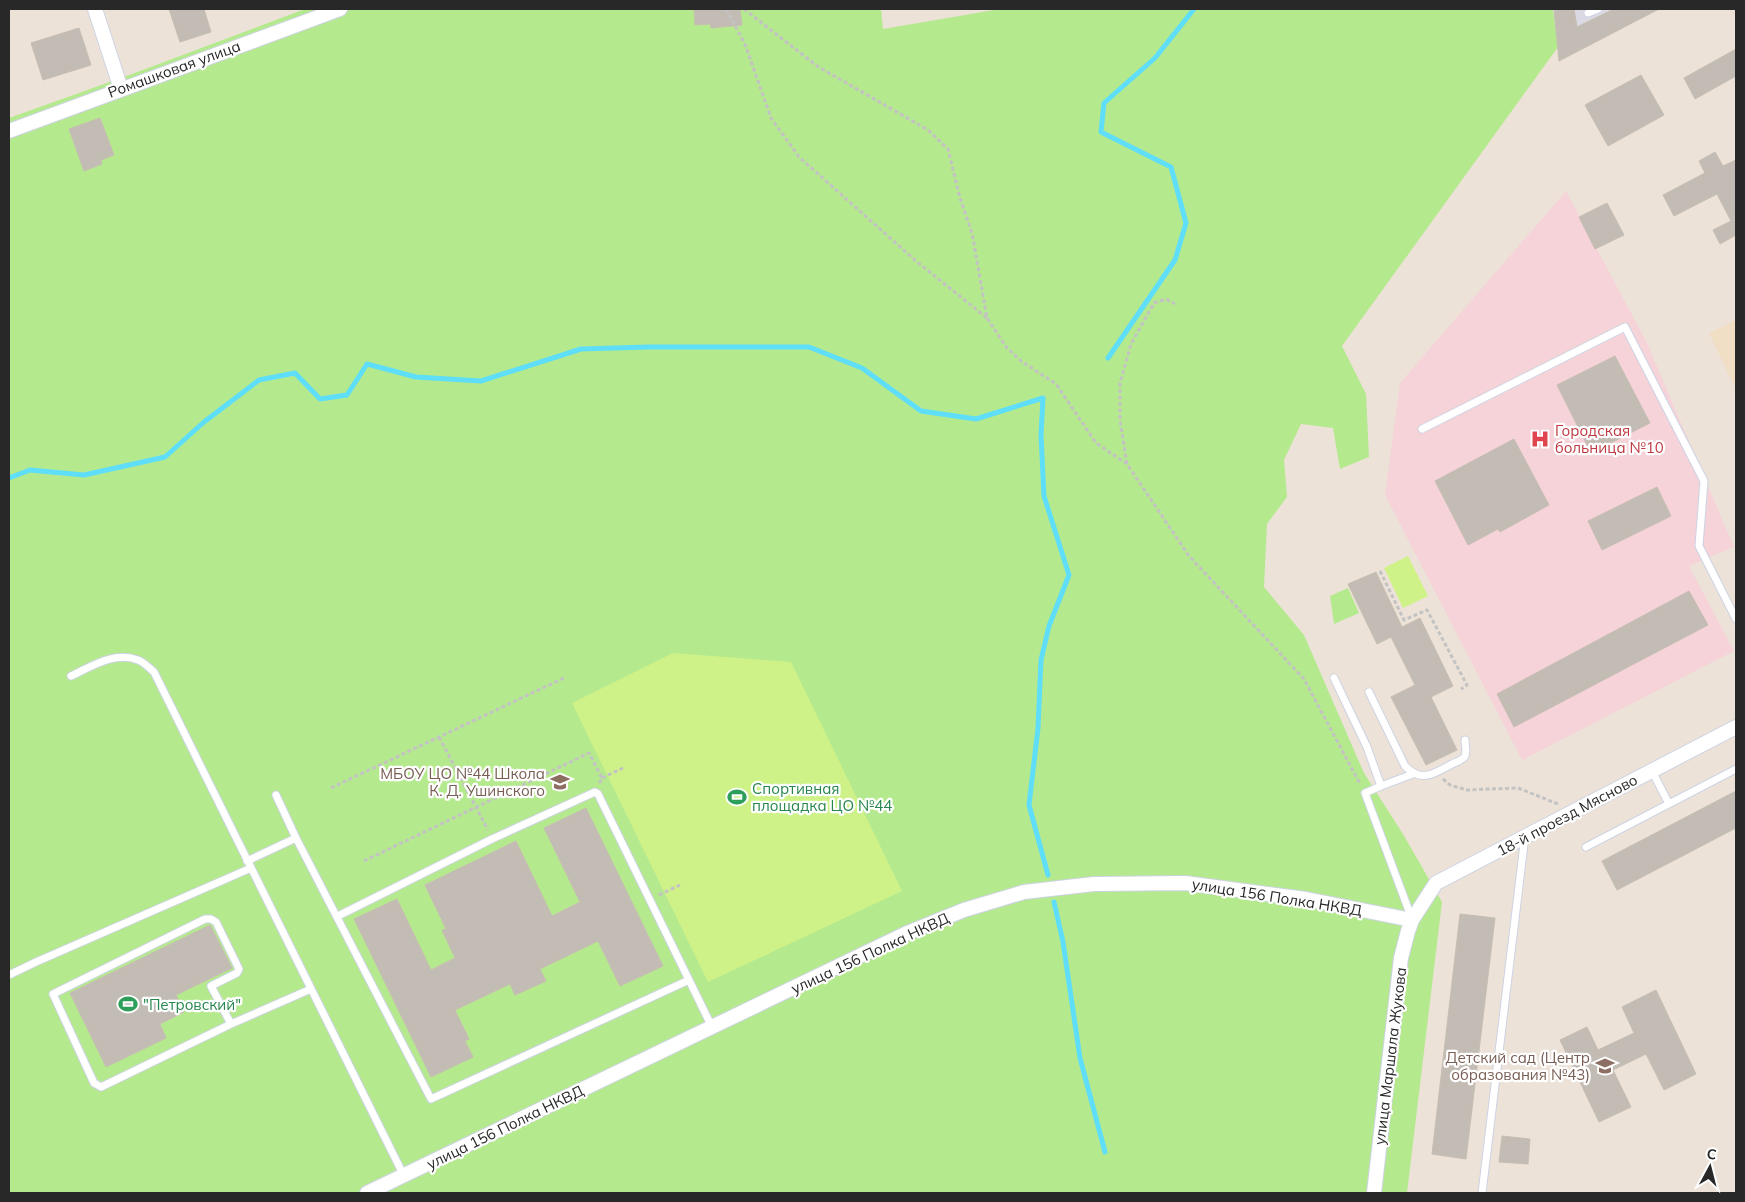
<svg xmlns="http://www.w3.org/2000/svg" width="1745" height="1202" viewBox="0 0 1745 1202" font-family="Mulish,sans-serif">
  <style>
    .industrial { fill: #dbd9e4 }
    .education { fill: #f0dec5 }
    .medical { fill: #f5d3d8 }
    .green { fill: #b5e98e }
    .pitch { fill: #cef288 }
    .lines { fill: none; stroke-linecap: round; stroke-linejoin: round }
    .stream { stroke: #5fdefa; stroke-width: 5 }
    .building { fill: #c3bcb5; stroke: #c7beb2 }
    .lane-casing { stroke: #cdd3e3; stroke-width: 9 }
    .street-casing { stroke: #cdd3e3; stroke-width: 16 }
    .path { stroke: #c3c3c3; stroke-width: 3; stroke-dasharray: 4 2.5; stroke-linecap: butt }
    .lane { stroke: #fff; stroke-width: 7 }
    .street { stroke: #fff; stroke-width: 14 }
    .labels { text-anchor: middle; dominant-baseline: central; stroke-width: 4.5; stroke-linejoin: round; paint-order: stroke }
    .street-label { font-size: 15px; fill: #282828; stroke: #fff }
    .health-label { font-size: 15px; fill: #be3a42; stroke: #fff; text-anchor: start }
    .education-label { font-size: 15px; fill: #785e54; stroke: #fff; text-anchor: end }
    .leisure-label { font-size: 15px; fill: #27864d; stroke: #fff; text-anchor: start }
  </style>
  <rect width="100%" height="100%" fill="#ece2d8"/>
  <path class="industrial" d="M1553 9H1623L1558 47Z"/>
  <path class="education" d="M1736 320V390L1709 333Z"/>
  <path class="medical" d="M1566 191 1647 343 1734 547 1689 566 1734 651 1522 760 1385 495 1400 383Z"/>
  <path class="green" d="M305 9H881L883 29 1000 9H1553L1558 47 1342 346 1366 394 1369 457 1340 469 1333 428 1301 424 1284 460 1287 497 1267 524 1264 587 1304 635 1364 773 1403 834 1442 902 1407 1193H9V118L132 74Z
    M1348 588 1359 613 1334 624 1330 596Z"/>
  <path class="pitch" d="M1408 556 1428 596 1403 608 1384 568Z
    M673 653 791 662 902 891 708 982 572 703Z"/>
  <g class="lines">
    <path class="stream" d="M1108 358 1175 260 1186 223 1171 167 1101 132 1104 103 1155 58 1194 9
      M9 478 30 470 84 475 165 457 204 422 259 380 295 373 320 399 347 395 367 364 416 377 481 381 581 349 648 347H809L862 368 921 411 976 419 1043 398 1041 435 1044 496 1069 575 1049 626 1041 660 1038 728 1029 805 1048 875
      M1054 902 1063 942 1080 1058 1105 1152"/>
  </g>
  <path class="building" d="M169 9H204L211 32 180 42Z
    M694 9H740L742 25 711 28 710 24 695 25Z
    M1554 9H1574L1577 27 1614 9H1659L1559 61Z
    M79 28 91 65 43 80 31 43Z
    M1736 49V76L1695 99 1684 78Z
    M1641 75 1664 115 1608 146 1585 105Z
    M100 118 114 155 101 160 102 164 84 171 69 129Z
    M1715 152 1723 166 1736 160V235L1720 244 1713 230 1731 221 1717 194 1674 216 1663 195 1705 173 1699 161Z
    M1607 203 1624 235 1595 249 1579 217Z
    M1615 356 1650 423 1591 453 1557 385Z
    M1514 439 1549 505 1500 532 1498 529 1468 545 1435 481Z
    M1657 487 1671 516 1602 550 1588 521Z
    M1376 572 1402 627 1420 618 1453 686 1431 697 1457 750 1426 765 1391 697 1415 685 1391 637 1377 644 1348 584Z
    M1689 591 1708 625 1514 727 1497 694Z
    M1736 791V828L1617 890 1602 861Z
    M586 808 663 966 620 986 598 941 540 969 546 981 515 995 510 984 455 1010 469 1039 465 1041 473 1057 431 1077 354 919 397 899 431 970 455 958 442 930 446 929 425 885 516 841 552 916 580 902 544 828Z
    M1460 914 1495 918 1466 1159 1432 1154Z
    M210 925 232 968 176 995 184 1012 160 1024 166 1038 106 1067 70 993Z
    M1656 990 1696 1074 1664 1090 1646 1054 1613 1070 1631 1107 1599 1122 1560 1040 1587 1027 1598 1050 1634 1033 1622 1007Z
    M1502 1136 1530 1139 1528 1164 1499 1162Z"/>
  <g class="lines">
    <g class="lane-casing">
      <path id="lane" d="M1588 13 1598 9
        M1422 429 1625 327 1704 481 1699 546 1736 619
        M71 676C92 666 115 651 138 660 144 662 149 668 154 672L404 1176
        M1334 678 1367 747 1381 786 1365 793 1412 919
        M1369 692 1405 766C1421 783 1434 774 1452 764 1456 762 1463 760 1465 756 1467 751 1465 745 1465 740
        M1652 771 1669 804
        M1381 786 1413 774
        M276 795 296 838
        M1586 847 1736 769
        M247 861 296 838 431 1099 689 980 712 1027
        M338 916 492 839 595 792 598 794 689 980
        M9 975 36 962 251 868
        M231 1024 211 986 237 973 239 969 216 922 211 919H205L53 994 94 1083 101 1087 231 1024 311 989
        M1482 1193 1525 836"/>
    </g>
    <g class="street-casing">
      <path id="street" d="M95 9 121 89
        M9 131 340 9
        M367 1193 905 934 964 910 1024 892 1094 884 1185 883 1306 899 1412 920
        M1374 1193 1401 958 1408 931 1412 920 1436 883 1736 727"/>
    </g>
    <path class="path" d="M726 9 745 44 771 118 799 157 916 261 987 318
      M744 9 817 66 928 130 948 149 960 198 972 233 987 318 1007 348 1021 361 1056 384 1096 443 1127 464 1189 556 1304 679 1360 784
      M1127 464 1120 420V383L1131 344 1154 303 1166 299 1175 304
      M1380 571 1404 620 1427 610 1467 685 1461 689
      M439 737 488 830
      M602 778 623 768
      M1443 779 1450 785 1467 790 1518 788 1558 804
      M331 788 566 677
      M364 861 589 753 602 778 599 784
      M659 895 680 885"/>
    <use href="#lane" class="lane"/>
    <use href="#street" class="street"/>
  </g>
  <defs>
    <g id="hospital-bare" transform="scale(1.5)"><path d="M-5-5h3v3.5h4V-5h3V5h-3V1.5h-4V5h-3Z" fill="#e0444e" stroke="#fff" stroke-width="2.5" paint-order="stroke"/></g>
    <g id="school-bare" transform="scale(1.5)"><path d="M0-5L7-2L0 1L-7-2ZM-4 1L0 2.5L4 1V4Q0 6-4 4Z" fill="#8d6e63" stroke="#fff" stroke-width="2.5" paint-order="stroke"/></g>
    <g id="stadium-bare" transform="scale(1.5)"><path d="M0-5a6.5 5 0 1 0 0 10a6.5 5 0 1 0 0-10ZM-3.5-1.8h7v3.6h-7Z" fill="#2e9e5b" stroke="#fff" stroke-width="2.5" paint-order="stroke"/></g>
  </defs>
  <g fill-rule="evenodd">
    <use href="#hospital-bare" x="1540" y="439"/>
    <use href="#school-bare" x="560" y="782"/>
    <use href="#stadium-bare" x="737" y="797"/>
    <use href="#stadium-bare" x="128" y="1004"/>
    <use href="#school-bare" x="1605" y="1066"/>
  </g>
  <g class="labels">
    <g class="street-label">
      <text transform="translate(174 69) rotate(-20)">Ромашковая улица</text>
      <text transform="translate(1567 815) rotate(-28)">18-й проезд Мясново</text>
      <text transform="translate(1277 897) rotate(9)">улица 156 Полка НКВД</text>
      <text transform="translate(870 953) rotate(-25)">улица 156 Полка НКВД</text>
      <text transform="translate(1390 1056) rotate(-83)">улица Маршала Жукова</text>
      <text transform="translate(505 1127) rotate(-26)">улица 156 Полка НКВД</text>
    </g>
    <g class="health-label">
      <text x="1555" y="430">Городская<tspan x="1555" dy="17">больница №10</tspan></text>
    </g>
    <g class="education-label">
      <text x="545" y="773">МБОУ ЦО №44 Школа<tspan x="545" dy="17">К. Д. Ушинского</tspan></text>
      <text x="1590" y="1057">Детский сад (Центр<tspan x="1590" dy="17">образования №43)</tspan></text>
    </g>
    <g class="leisure-label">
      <text x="752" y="788">Спортивная<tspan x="752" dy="17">площадка ЦО №44</tspan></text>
      <text x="143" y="1004">"Петровский"</text>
    </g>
  </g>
  <rect width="1745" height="1202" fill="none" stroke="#282828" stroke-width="20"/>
  <g transform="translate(1710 1167) rotate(7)" stroke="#ffffff" stroke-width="4" paint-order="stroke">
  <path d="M0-4L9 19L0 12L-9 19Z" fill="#282828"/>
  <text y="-8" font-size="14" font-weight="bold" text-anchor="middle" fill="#282828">С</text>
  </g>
</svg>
